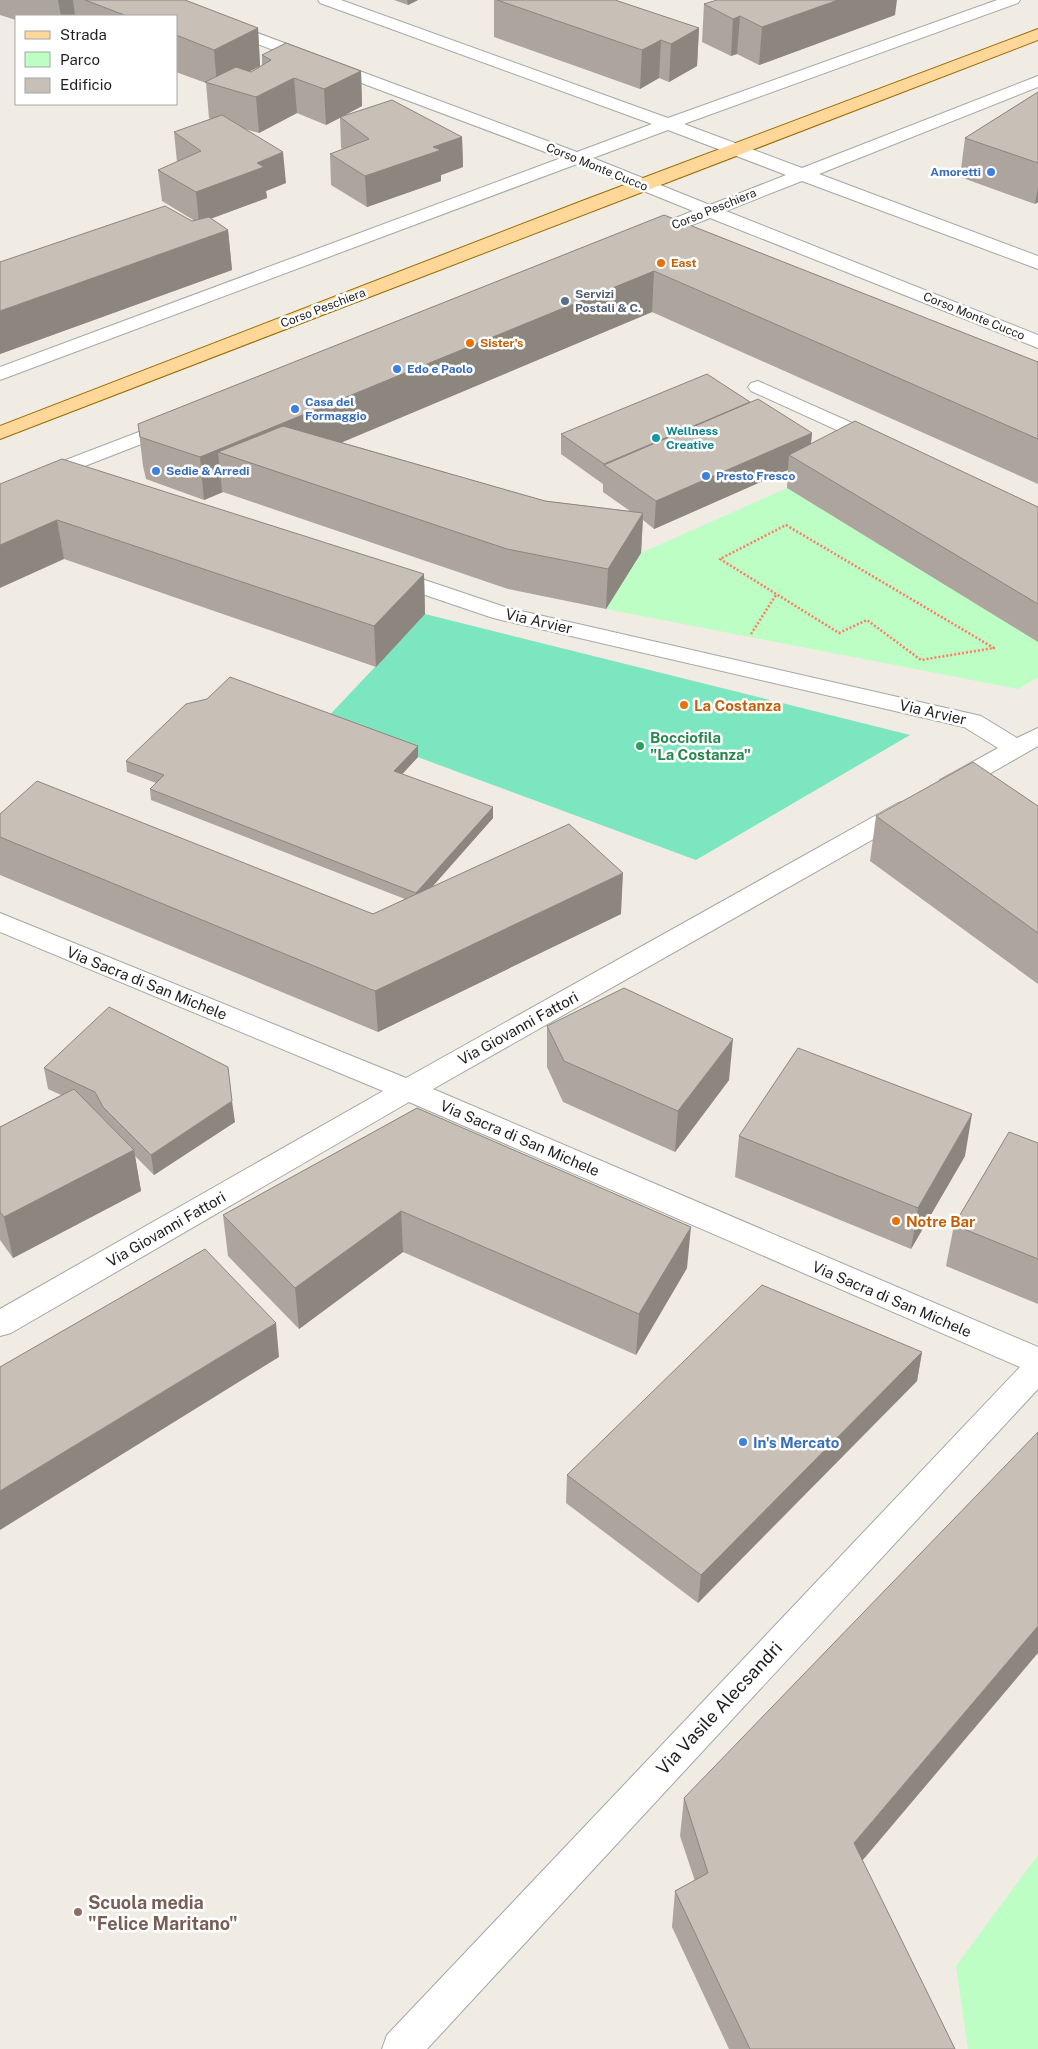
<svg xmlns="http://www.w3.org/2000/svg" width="1038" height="2049" viewBox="0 0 1038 2049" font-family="'Public Sans',sans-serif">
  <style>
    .park { fill: #bcfec4 }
    .pitch { fill: #7be6c0 }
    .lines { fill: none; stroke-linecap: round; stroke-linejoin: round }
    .minor-casing { stroke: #a5a5a5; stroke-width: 2 }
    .major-casing { stroke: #986b00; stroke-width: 2 }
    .path { stroke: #ff7a65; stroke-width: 2.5; stroke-dasharray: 2 2; stroke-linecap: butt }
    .minor { fill: #fff; fill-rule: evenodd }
    .major { fill: #ffd799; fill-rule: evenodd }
    .wall { fill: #aca49d }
    .shaded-wall { fill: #8c867f }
    .building { fill: #c8bfb6; stroke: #8c867f }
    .shop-dot { fill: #3f7fe0; stroke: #fff; stroke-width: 2 }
    .food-dot { fill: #e8710a; stroke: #fff; stroke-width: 2 }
    .service-dot { fill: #5c6f8a; stroke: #fff; stroke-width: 2 }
    .culture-dot { fill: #0f9aa8; stroke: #fff; stroke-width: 2 }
    .leisure-dot { fill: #2e9e5b; stroke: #fff; stroke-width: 2 }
    .education-dot { fill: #8d6e63; stroke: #fff; stroke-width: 2 }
    .labels { text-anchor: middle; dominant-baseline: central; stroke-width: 5; stroke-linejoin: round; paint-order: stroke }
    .far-street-label { font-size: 12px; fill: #1e1e1e; stroke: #fff }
    .far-shop-label { font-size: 12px; font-weight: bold; fill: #366cbe; stroke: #fff; text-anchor: start }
    .far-food-label { font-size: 12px; font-weight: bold; fill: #c56008; stroke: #fff; text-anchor: start }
    .far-service-label { font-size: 12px; font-weight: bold; fill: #4e5e75; stroke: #fff; text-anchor: start }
    .far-culture-label { font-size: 12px; font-weight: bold; fill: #0d838f; stroke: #fff; text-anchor: start }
    .street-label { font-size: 15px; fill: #1e1e1e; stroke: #fff }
    .food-label { font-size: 15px; font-weight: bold; fill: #c56008; stroke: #fff; text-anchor: start }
    .leisure-label { font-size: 15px; font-weight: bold; fill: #27864d; stroke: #fff; text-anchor: start }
    .shop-label { font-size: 15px; font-weight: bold; fill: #366cbe; stroke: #fff; text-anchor: start }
    .near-street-label { font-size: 18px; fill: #1e1e1e; stroke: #fff }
    .near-education-label { font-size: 18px; font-weight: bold; fill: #785e54; stroke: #fff; text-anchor: start }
  </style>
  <rect width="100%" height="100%" fill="#f0ece3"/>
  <path class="park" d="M787 488 1038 642V677L1018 689 606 609 641 553Z
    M1038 1855V2049H968L956 1966Z"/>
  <path class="pitch" d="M425 614 910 735 696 860 323 722Z"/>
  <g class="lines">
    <g class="minor-casing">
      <path id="minor" d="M146 0H169L577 152 652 124 320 3 318 0H341L668 118 997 0H1020L1018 3 684 124 802 168 1038 76V87L819 174 1038 256V269L802 181 726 211 1038 335V348L710 218 654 240H640L638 236 640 232 693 211 577 164 0 380V367L561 158 148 3ZM668 130 786 175 710 205 593 158Z
        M758 381 886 438 890 442 886 446 879 448 872 446 751 391 748 387 751 383Z
        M173 419 180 421 183 425 180 429 0 499V485Z
        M389 568 508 608 981 716 1017 738 1038 728V746L958 792 949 794 940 792 937 786 940 780 998 748 964 727 493 618 381 580 378 575 381 570Z
        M907 801 916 803 920 809 916 815 433 1089 1038 1347V1389L427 2049H382L387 2035 1020 1367 409 1102 11 1333 0 1336V1309L383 1091 0 932V913L406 1078 898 803Z"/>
    </g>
    <g class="major-casing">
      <path id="major" d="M1038 29V40L0 439V426L582 201Z"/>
    </g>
    <path class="path" d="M786 525 994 648 921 660 867 620 839 633 720 559Z
      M751 634 776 595"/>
    <use href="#minor" class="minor"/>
    <use href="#major" class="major"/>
  </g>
  <path class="wall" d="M0 0H185L258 28 260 66 249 72H251L262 65V55L361 71 362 106 343 116 462 137 463 167 441 175V181L367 207 331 185 330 154 343 149 341 148 340 118 326 125 297 113 259 133 245 129 286 183 266 191 267 198 210 219 228 230 232 270 0 354V262L195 221 162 201 158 170 177 162 174 132 211 119 209 118 206 83 176 72V16H16V20L0 15Z
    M394 0H418L408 5Z
    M494 0H615L699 28 697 66 669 82 659 78 640 89 494 37Z
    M704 4 895 15 759 65 737 54 731 56 702 42Z
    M1038 92V202L1035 204 960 177 965 138Z
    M664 215 1038 362V484L652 312 341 442 545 501 630 511 603 492V484L561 454V434L750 402 812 433 811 444 1038 507V642L787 488 788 470 654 529 643 520 641 553 606 609 508 589 223 492 204 500 146 479 143 466 138 424Z
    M0 484 424 574 425 614 376 667 64 559Z
    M418 757 402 774 493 818 432 887 621 914 378 1032 0 875V814L373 914 405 899 151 800 150 789 156 783 127 772 126 761Z
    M1038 806V984L870 861 876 816Z
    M547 1026 729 1080 675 1152 563 1102 547 1067Z
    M44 1068 235 1122 154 1175 135 1156 141 1191 13 1258 0 1240V1127L61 1095 48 1089Z
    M417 1108 687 1268 636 1355 403 1252 299 1329 228 1256 223 1215Z
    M739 1136 965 1156 911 1249 735 1177Z
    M1038 1143V1304L946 1266 954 1225Z
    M922 1352 917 1381 698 1603 566 1503 567 1475Z
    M684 1798 862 1861 955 2049H729L672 1927 675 1891 695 1881 680 1836Z"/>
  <path class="shaded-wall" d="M58 0H73L75 16H61Z
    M407 0H418L408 5Z
    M838 0H897L895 15 759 65 762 27Z
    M740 16 737 54 731 56 733 19Z
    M258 28 260 66 220 86H217L214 50Z
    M699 28 697 66 669 82 671 44Z
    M661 40 659 78 640 89 642 50Z
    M361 71 362 106 326 125 324 89Z
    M294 78 297 113 259 133 256 97Z
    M462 137 463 167 441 175V181L367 207 365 176 433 147Z
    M283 152 286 183 266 191 267 198 199 223 196 192 257 163Z
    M1038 187V202L1035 204Z
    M228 230 232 270 0 354V311Z
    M654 271 652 312 274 471 218 452 222 491 223 492 204 500 200 457Z
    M812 433 809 460 789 455 788 470 654 529 656 501Z
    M643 513 641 553 606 609 608 569Z
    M57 520 64 559 0 588V545Z
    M424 574 425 614 376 667 374 626Z
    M418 746V757L395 782 394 771Z
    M493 807V818L417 904 416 893Z
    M623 873 621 914 378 1032 375 991Z
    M733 1039 729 1080 675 1152 678 1111Z
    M232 1101 235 1122 154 1175 151 1155Z
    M972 1114 965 1156 911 1249 918 1208Z
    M134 1150 141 1191 13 1258 4 1217Z
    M401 1211 403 1252 299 1329 295 1288Z
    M691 1227 687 1268 636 1355 639 1314Z
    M276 1323 279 1357 0 1530V1491Z
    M922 1352 917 1381 698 1603 701 1575Z
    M1038 1626V1653L846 1880 854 1843Z"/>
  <path class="building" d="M85 0H185L258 28 214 50 176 35V16H127Z
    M497 0H615L699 28 671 44 661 40 642 50Z
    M717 0H838L762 27 740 16 733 19 704 4Z
    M286 43 361 71 324 89 294 78 256 97 205 82 236 67 251 72 271 60 262 55Z
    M1038 92V163L965 138Z
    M392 100 462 137 433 147 441 150 365 176 330 154 369 139 340 117Z
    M222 115 283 152 257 163 264 167 196 192 158 170 201 151 174 132Z
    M165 206 192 221 209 217 228 230 0 311V262Z
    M664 215 1038 362V439L654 271 200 457 140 437 138 424Z
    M707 374 750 402 604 464 561 434Z
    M758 399 812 433 656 501 604 465Z
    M855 421 1038 507V604L789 455Z
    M283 426 545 501 643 513 608 569 507 549 218 452Z
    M62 459 424 574 374 626 57 520 0 545V484Z
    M230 677 418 746 394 771 493 807 416 893 150 789 164 775 126 761 186 704 207 699Z
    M973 762 1038 806V933L876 816Z
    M37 781 373 914 569 824 623 873 375 991 0 837V814Z
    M624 988 733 1039 678 1111 564 1061 547 1026Z
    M109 1007 228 1067 232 1101 151 1155 103 1107 95 1092 44 1068Z
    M798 1048 972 1114 918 1208 739 1136Z
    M74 1089 134 1150 4 1217 0 1212V1127Z
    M417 1108 691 1227 639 1314 401 1211 295 1288 223 1215Z
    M1009 1132 1038 1143V1259L954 1225Z
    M205 1249 276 1323 0 1491V1367Z
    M762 1285 922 1352 701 1575 567 1475Z
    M1038 1432V1626L854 1843 955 2049H750L675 1891 708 1873 684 1798Z"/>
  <g class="shop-dot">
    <circle cx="991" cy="172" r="5"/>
    <circle cx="397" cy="369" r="5"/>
    <circle cx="295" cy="409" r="5"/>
    <circle cx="156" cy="471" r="5"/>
    <circle cx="706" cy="476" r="5"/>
    <circle cx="743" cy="1442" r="5"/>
  </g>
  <g class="food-dot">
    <circle cx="661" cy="263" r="5"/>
    <circle cx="470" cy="343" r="5"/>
    <circle cx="684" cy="705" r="5"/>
    <circle cx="896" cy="1221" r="5"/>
  </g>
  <circle class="service-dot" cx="565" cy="301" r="5"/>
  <circle class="culture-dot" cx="656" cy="438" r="5"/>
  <circle class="leisure-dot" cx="640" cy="746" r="5"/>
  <circle class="education-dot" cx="78" cy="1912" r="5"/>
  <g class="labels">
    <g class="far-street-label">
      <text transform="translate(597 167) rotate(22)">Corso Monte Cucco</text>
      <text transform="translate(714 209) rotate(-22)">Corso Peschiera</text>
      <text transform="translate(323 308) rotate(-21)">Corso Peschiera</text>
      <text transform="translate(974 316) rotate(22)">Corso Monte Cucco</text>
    </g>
    <g class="far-shop-label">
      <text x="981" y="172" text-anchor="end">Amoretti</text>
      <text x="407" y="369">Edo e Paolo</text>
      <text x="305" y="402">Casa del<tspan x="305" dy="14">Formaggio</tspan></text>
      <text x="166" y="471">Sedie &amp; Arredi</text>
      <text x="716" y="476">Presto Fresco</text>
    </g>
    <g class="far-food-label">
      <text x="671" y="263">East</text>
      <text x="480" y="343">Sister's</text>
    </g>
    <g class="far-service-label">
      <text x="575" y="294">Servizi<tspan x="575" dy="14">Postali &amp; C.</tspan></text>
    </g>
    <g class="far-culture-label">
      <text x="666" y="431">Wellness<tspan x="666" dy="14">Creative</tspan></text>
    </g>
    <g class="street-label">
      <text transform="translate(539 621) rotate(13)">Via Arvier</text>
      <text transform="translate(933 712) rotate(13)">Via Arvier</text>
      <text transform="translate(147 983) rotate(22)">Via Sacra di San Michele</text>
      <text transform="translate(518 1028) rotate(-29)">Via Giovanni Fattori</text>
      <text transform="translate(520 1138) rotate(23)">Via Sacra di San Michele</text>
      <text transform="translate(166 1229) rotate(-30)">Via Giovanni Fattori</text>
      <text transform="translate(892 1299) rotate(23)">Via Sacra di San Michele</text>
    </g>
    <g class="food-label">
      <text x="694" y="705">La Costanza</text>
      <text x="906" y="1221">Notre Bar</text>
    </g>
    <g class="leisure-label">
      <text x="650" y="737">Bocciofila<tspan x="650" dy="17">"La Costanza"</tspan></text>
    </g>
    <g class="shop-label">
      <text x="753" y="1442">In's Mercato</text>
    </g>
    <g class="near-street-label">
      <text transform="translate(719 1708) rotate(-47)">Via Vasile Alecsandri</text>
    </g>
    <g class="near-education-label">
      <text x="88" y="1902">Scuola media<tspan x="88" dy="21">"Felice Maritano"</tspan></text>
    </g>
  </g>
  <rect x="15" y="15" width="162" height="90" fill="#ffffff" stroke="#a5a5a5"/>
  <rect x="25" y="31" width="25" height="8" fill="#ffd799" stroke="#a5a5a5"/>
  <text x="60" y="40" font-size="15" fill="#1e1e1e">Strada</text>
  <rect x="25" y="52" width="25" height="15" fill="#bcfec4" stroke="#a5a5a5"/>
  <text x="60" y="65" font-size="15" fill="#1e1e1e">Parco</text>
  <rect x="25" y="78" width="25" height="15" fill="#c8bfb6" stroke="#a5a5a5"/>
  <text x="60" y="90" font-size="15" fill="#1e1e1e">Edificio</text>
</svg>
